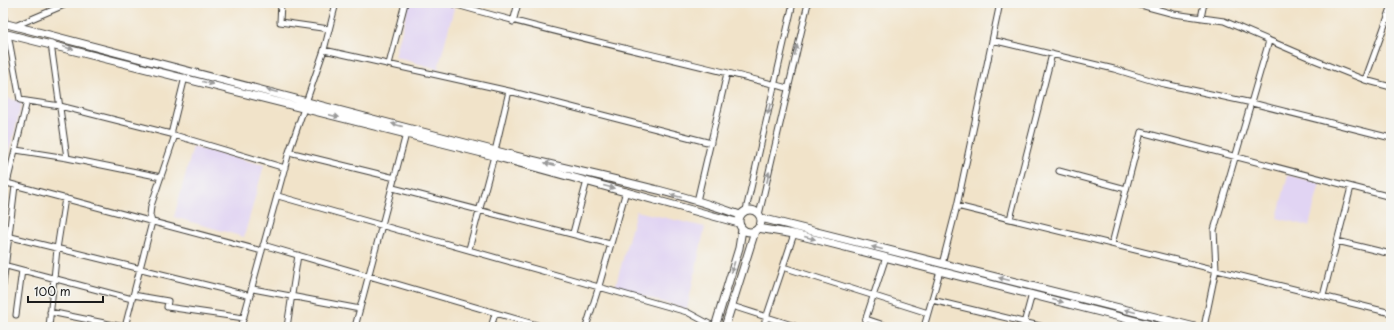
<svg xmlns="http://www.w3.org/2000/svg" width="1394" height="330" viewBox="0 0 1394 330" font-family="'Playpen Sans',sans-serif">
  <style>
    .built { fill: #e1d4f3 }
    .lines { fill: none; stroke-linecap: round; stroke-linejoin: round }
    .street-casing { stroke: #3c3a36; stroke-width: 7 }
    .secondary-casing { stroke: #3c3a36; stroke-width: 9 }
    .street { stroke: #fff; stroke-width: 5 }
    .secondary { stroke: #fff; stroke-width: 7 }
    .oneway { fill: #999 }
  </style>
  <rect width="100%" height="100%" fill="#f6f6f2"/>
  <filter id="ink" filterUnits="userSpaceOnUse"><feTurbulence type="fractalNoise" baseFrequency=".025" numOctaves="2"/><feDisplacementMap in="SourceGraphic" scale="8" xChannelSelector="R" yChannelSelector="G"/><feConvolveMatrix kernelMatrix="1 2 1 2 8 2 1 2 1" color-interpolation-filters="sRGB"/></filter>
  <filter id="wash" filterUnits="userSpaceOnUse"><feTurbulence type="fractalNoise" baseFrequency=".012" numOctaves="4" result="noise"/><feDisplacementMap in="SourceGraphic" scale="16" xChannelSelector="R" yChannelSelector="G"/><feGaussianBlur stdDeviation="0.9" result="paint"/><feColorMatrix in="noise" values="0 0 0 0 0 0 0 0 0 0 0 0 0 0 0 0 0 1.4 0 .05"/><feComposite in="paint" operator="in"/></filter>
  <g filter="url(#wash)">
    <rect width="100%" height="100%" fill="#f1e3c9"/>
    <path class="built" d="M409 3H436L454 8 438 69 395 57Z
      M3 97 22 102 5 171H3Z
      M193 147 264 165 244 237 174 217Z
      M1288 175 1320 183 1309 226 1277 218Z
      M636 211 705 227 687 309 615 288Z"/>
  </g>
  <g filter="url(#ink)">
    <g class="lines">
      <g class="street-casing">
        <path id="street" d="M281 3 280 22 329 29
          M450 3C561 36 675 58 787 88
          M1133 3 1174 14 1224 21 1317 61 1365 80 1391 87
          M3 14 5 23
          M1201 18 1204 3
          M513 22 518 3
          M15 26 69 3
          M8 34 20 100 60 106 171 134 285 168
          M992 40 1114 69 1160 83 1252 103 1391 138
          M51 44 67 158
          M324 50 509 91 711 143
          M389 64 405 3
          M1365 80 1391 8
          M171 134 185 77
          M16 150 67 158 161 177
          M495 151 509 91
          M289 152 395 178
          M1059 171 1126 189
          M3 182 262 251
          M7 183 27 101
          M393 188 610 244
          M278 196 687 312 715 327
          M697 201 727 73
          M957 206 1391 313
          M746 210 793 3
          M759 215 808 3
          M1010 219 1052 54
          M573 233 587 181
          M3 235 251 296
          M1337 241 1391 254
          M1112 244 1141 132 1391 197
          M263 245 544 327
          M469 249 494 156
          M942 264 957 206 1000 3
          M3 265 132 299
          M783 267 928 313
          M3 285 15 186
          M253 289 360 309
          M133 295 168 301 167 307 244 318
          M1323 296 1351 187
          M932 300 1044 327
          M732 306 798 327
          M50 312 124 327
          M16 315 22 270
          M866 319 890 327
          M49 327 57 249 65 198
          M125 327 152 222 150 215 151 206 175 135
          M241 327 289 152 324 50 336 3
          M287 327 298 255
          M355 327 406 134
          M491 327 495 314
          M586 327 599 286 626 191
          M763 327 794 234
          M863 327 886 257
          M924 327 940 271
          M1023 327 1032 294
          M1204 327 1216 269 1214 230 1269 41"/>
      </g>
      <g class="secondary-casing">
        <path id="secondary" d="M3 23C166 64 329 107 492 150 575 172 660 186 740 215
          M3 33 494 156 739 223
          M739 221a11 11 0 1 1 22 0a11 11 0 1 1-22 0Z
          M761 218 1195 327
          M758 228 794 234 1159 327
          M715 327 739 248 742 229
          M725 327 755 231"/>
      </g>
      <use href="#street" class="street"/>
      <use href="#secondary" class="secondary"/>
    </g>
    <defs><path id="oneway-solid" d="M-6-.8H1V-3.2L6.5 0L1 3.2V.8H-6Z"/></defs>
    <g class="oneway">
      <use href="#oneway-solid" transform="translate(68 48) rotate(14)"/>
      <use href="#oneway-solid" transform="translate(796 50) rotate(-76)"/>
      <use href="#oneway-solid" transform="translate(208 83) rotate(15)"/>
      <use href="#oneway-solid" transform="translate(272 91) rotate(-166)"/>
      <use href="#oneway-solid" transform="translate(769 109) rotate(103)"/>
      <use href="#oneway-solid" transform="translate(334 116) rotate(14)"/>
      <use href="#oneway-solid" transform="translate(397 125) rotate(-165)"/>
      <use href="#oneway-solid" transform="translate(550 164) rotate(-167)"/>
      <use href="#oneway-solid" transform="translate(768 177) rotate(-78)"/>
      <use href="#oneway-solid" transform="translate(609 187) rotate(14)"/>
      <use href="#oneway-solid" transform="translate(676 196) rotate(-165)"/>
      <use href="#oneway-solid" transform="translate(810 238) rotate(14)"/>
      <use href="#oneway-solid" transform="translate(877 248) rotate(-166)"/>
      <use href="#oneway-solid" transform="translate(733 267) rotate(107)"/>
      <use href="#oneway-solid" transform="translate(1004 279) rotate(-166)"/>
      <use href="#oneway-solid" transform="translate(1058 301) rotate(14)"/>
      <use href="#oneway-solid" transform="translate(1130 311) rotate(-166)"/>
    </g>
  </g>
  <rect width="1394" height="330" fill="none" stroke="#f6f6f2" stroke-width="16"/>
  <path d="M28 296v6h75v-6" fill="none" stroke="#1c1c1c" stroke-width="2"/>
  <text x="34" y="296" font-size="12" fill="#1c1c1c" stroke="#f6f6f2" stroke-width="3" paint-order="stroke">100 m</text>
</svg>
